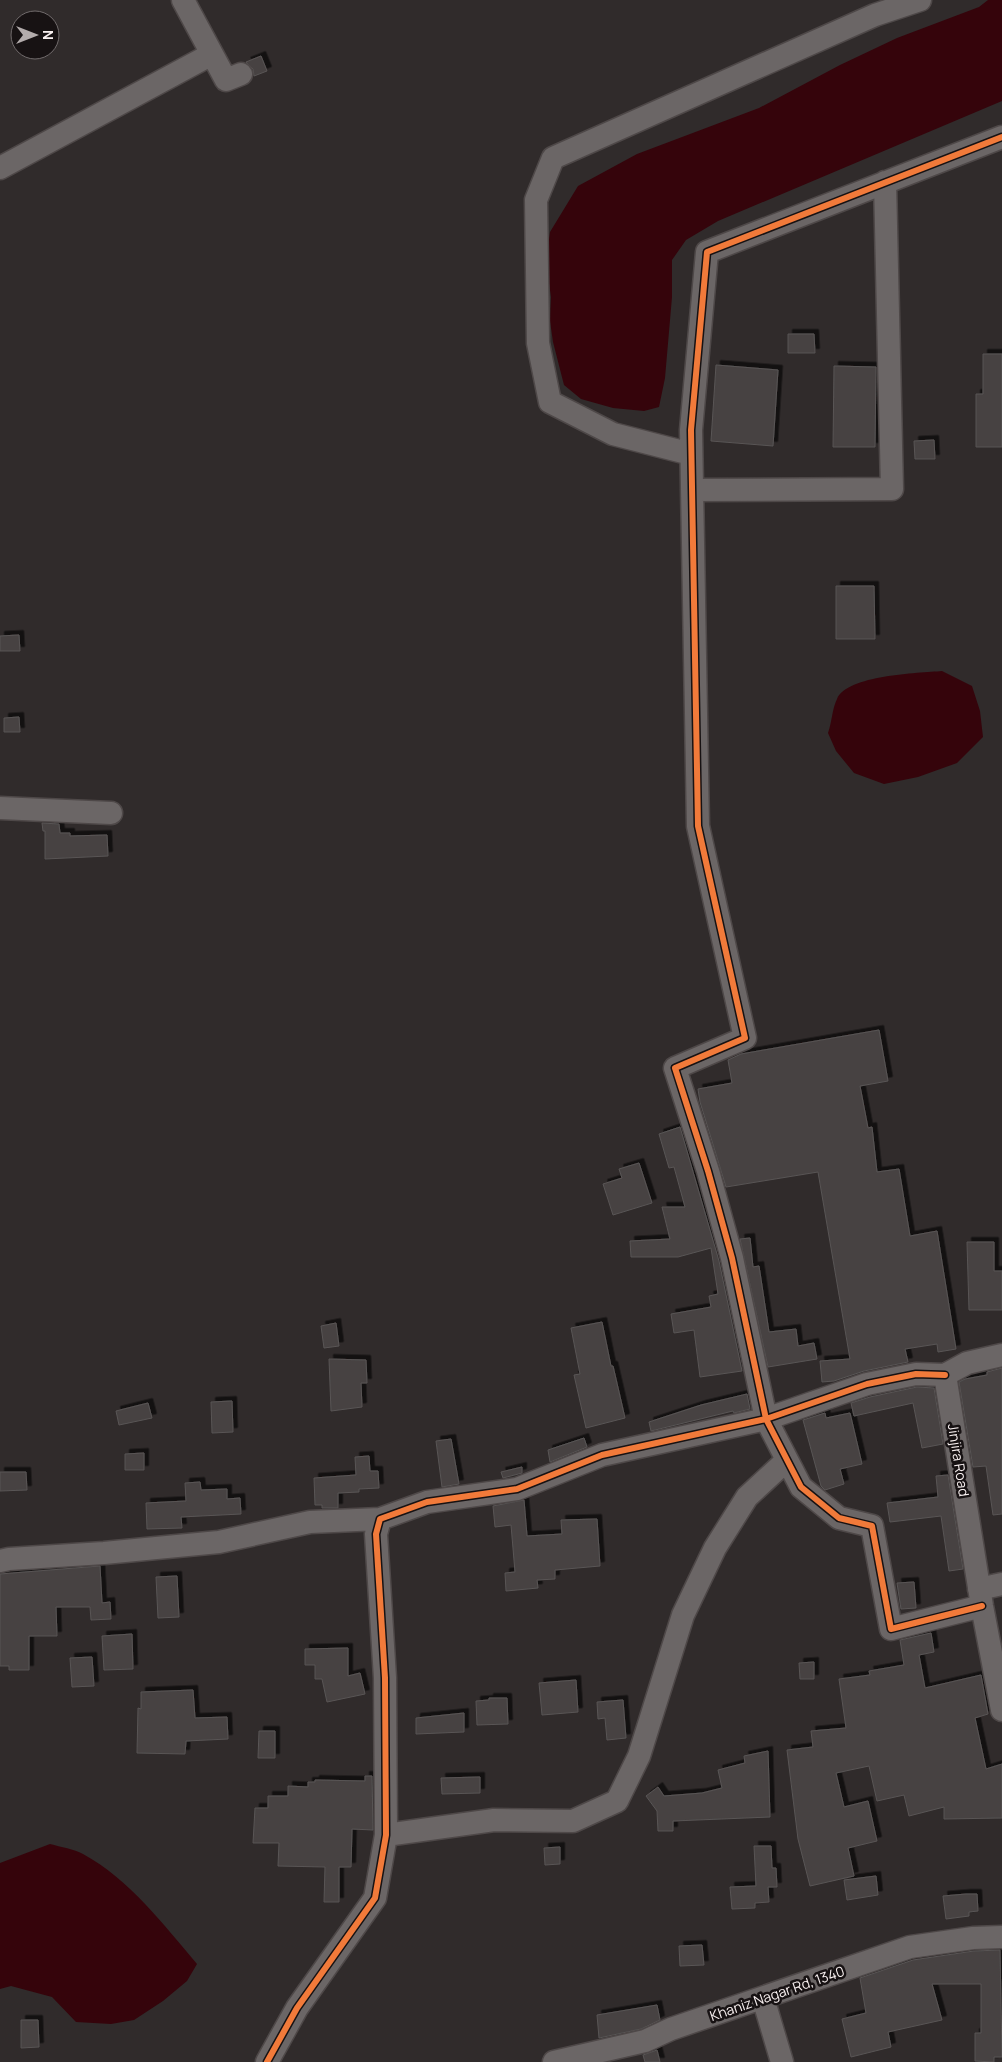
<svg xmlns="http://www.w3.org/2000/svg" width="1002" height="2062" viewBox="0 0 1002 2062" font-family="Manrope,sans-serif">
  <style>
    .water { fill: #35040b }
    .building { fill: #464242; stroke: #595555; filter: url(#shadow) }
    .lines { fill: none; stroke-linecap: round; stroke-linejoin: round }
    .minor-casing { stroke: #4e4848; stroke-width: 25 }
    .minor { stroke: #6b6666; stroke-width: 22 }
    .cycleway-casing { stroke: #171213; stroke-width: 9 }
    .cycleway { stroke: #f17a3a; stroke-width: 6 }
    .labels { text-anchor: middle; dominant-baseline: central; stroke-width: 5; stroke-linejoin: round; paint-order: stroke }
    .street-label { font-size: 14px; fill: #f9f1f1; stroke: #171213 }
  </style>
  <defs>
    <filter id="shadow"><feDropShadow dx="4.5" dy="-4.5" stdDeviation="0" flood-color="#0009"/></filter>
  </defs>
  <rect width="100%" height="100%" fill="#302b2b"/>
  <path class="water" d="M988 0H1002V101L718 221 686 240 672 260V297L665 378 659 407 644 411 613 408 581 399 564 385 553 342 550 321 551 297 546 262 550 232 578 186 637 154 759 108 840 65 897 38 979 7Z
    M942 671 972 686 980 711 983 737 957 763 918 777 884 784 854 773 836 751 828 733C832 722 832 709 837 699 847 675 918 673 942 671Z
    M50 1844C61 1847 74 1849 83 1854 129 1879 164 1925 197 1964L187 1981 163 2001 134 2020 111 2024 76 2022 52 1997 11 1986 0 1989V1863Z"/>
  <path class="building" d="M261 56 267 71 254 76 253 69 246 62Z
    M788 334H814L815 353H788Z
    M983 354H1002V447H976V394H983Z
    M716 365 778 370 773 446 711 441Z
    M834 366 876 367 875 447H833Z
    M934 440 935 459H915L914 441Z
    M836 586H874L875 639H836Z
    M19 635 20 651H0V636Z
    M19 717 20 732H4V718Z
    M42 823 59 824 60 833H70V836L107 835 108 856 45 859V831H43Z
    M879 1030 888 1081 860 1086 868 1128 872 1127 877 1172 899 1169 910 1236 937 1231 956 1349 938 1352 937 1344 905 1349 908 1362 864 1371 834 1381 822 1382 820 1361 850 1359 818 1172 726 1187 700 1102 698 1089 732 1083 728 1060 741 1054Z
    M680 1127 719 1261 742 1371 700 1377 694 1330 674 1333 671 1314 711 1307 709 1296 718 1294 711 1248 678 1257H631L630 1241 670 1239 662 1207H685L674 1167 669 1168 659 1134Z
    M639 1163 652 1203 613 1215 603 1184 622 1178 619 1169Z
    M750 1238 753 1267 759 1266 769 1332 796 1329 798 1346 814 1343 817 1359 768 1367 740 1239Z
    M967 1242H994V1271H1002V1310H969Z
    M602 1322 611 1366H613L625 1418 586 1428 574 1375 580 1374 571 1328Z
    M336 1323 339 1346 324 1348 321 1326Z
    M329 1359 366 1360 367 1383H361L362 1407 331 1411Z
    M1002 1368V1514L993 1515 986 1466 973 1467 959 1382 965 1379 987 1375V1372Z
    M917 1387 934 1388 943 1444 922 1448 913 1403 854 1416 851 1403 870 1397Z
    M747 1394 750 1409 734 1413 733 1411 651 1431 649 1422 701 1405Z
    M232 1401 233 1432 212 1433 211 1402Z
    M148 1403 152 1418 119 1425 116 1411Z
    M825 1413 826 1418 850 1413 862 1464 840 1469 844 1484 825 1490 821 1486 803 1420Z
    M584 1438 587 1447 550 1462 548 1450Z
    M451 1439 459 1484 442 1487 436 1441Z
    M144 1453V1470H125V1454Z
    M369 1456 370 1471H378L379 1488 359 1489V1492L338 1493V1508H322V1505H315L314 1478 356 1475 355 1457Z
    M522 1467V1473L503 1478 501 1472Z
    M0 1472H26L27 1490 0 1491Z
    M948 1475 963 1569 949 1571 941 1516 890 1522 887 1503 938 1497 936 1476Z
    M200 1482 201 1490 227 1489V1499L240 1498 241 1514 181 1517 182 1528 147 1529 146 1503 186 1501 185 1483Z
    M524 1500 527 1536 562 1534 561 1520 597 1519 600 1566 555 1570V1579L537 1580 538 1588 506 1591 505 1573 515 1572 511 1525 495 1527 493 1506Z
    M100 1566 102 1603 110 1602 111 1619 91 1620 90 1607H56L57 1636H29V1670H9V1666H0V1574Z
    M177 1576 179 1617 158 1618 156 1577Z
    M914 1582 916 1608 901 1609 897 1583Z
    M931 1633 934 1652 919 1655 925 1688 981 1675 988 1714 975 1718 986 1769 1002 1764V1818L944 1819V1807L909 1816 904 1795 877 1801 869 1766 836 1773 844 1807 868 1801 877 1841 848 1848 854 1876 810 1886 798 1839 787 1750 813 1747 811 1731 846 1728 839 1679 870 1675 869 1671 904 1665 900 1640Z
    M132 1634 133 1669 104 1670 102 1636Z
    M348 1648V1676L360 1673 365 1694 327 1702 322 1679H315V1665H305V1649Z
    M92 1657 94 1686 72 1687 70 1658Z
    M814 1662V1679H800L799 1663Z
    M576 1680 578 1712 542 1715 539 1683Z
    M193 1690 195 1718 227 1717 228 1739 186 1741 185 1754 137 1753 138 1708 141 1709V1692Z
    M489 1698H507L508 1724 477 1725 476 1701 489 1700Z
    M623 1700 626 1738 607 1740 605 1718 598 1719 597 1702Z
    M464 1713V1732L416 1734V1718Z
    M259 1731H275V1758H258Z
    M768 1751 770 1817 673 1821V1831H658L657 1811 646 1796 658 1787 664 1796 702 1793 722 1788 718 1770 745 1763 744 1756Z
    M365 1776H372L373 1830 352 1829 351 1867H339V1902H324L325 1867 278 1866 279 1843H253L255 1808H268V1796H288V1786L308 1787V1782H315V1780L365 1781Z
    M480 1777V1793L442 1794 441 1778Z
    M754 1846H771L772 1868H776L777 1887H768L769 1902 755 1903V1908L732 1909 730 1887 756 1886Z
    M560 1847V1864L545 1865 544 1848Z
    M876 1876 878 1895 847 1900 844 1880Z
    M966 1894H977L978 1911 969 1912V1916L946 1919 943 1896Z
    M702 1945 704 1965 680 1966 679 1946Z
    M1000 1950 1002 2057H994V2062L975 2061V2033H981V1984H932L942 2020 888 2032 891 2047 851 2057 842 2019 866 2013 860 1978 913 1960 974 1951Z
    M657 2005 660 2020 641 2029 599 2038 597 2015Z
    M21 2020H38L39 2047 21 2048Z
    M657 2050 660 2062H645L643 2055Z"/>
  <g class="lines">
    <g class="minor-casing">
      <path id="minor" d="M212 54 226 80 241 74
        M0 168 212 54 183 0
        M691 454 613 434 550 402 538 343 536 200 553 158 875 15 920 0
        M692 490 892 489 885 182
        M0 808 111 813
        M1002 1355 967 1363 945 1375 982 1606 1002 1710
        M0 1561 9 1559 104 1553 219 1542 310 1522 380 1519
        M979 1589 1002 1584
        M982 1606 891 1629 872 1526 839 1518 801 1487 766 1419 732 1258 708 1171 675 1068 745 1038 698 826 691 430 707 252 1002 137
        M386 1835 494 1820 573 1821 617 1801 639 1756 683 1615 715 1548 747 1497 787 1460
        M763 1998 782 2062
        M267 2062 297 2008 375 1898 386 1835 385 1678 376 1534 380 1519 427 1502 517 1489 602 1455 766 1419 867 1384 916 1374 945 1375
        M554 2062 645 2041 671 2029 910 1947 973 1938 1002 1937"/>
    </g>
    <use href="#minor" class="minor"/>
    <g class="cycleway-casing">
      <path id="cycleway" d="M982 1606 891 1629 872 1526 839 1518 801 1487 766 1419 732 1258 708 1171 675 1068 745 1038 698 826 691 430 707 252 1002 137
        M267 2062 297 2008 375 1898 386 1835 385 1678 376 1534 380 1519 427 1502 517 1489 602 1455 766 1419 867 1384 916 1374 945 1375"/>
    </g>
    <use href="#cycleway" class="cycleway"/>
  </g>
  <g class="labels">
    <g class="street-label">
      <text transform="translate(959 1460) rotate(81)">Jinjira Road</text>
      <text transform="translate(777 1993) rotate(-19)">Khaniz Nagar Rd, 1340</text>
    </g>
  </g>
  <g transform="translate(35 35) rotate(90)"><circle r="24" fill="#171213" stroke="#716b6c"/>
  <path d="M0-4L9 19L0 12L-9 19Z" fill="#b3acac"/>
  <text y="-8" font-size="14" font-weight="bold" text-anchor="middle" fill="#f9f1f1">N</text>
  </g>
</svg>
